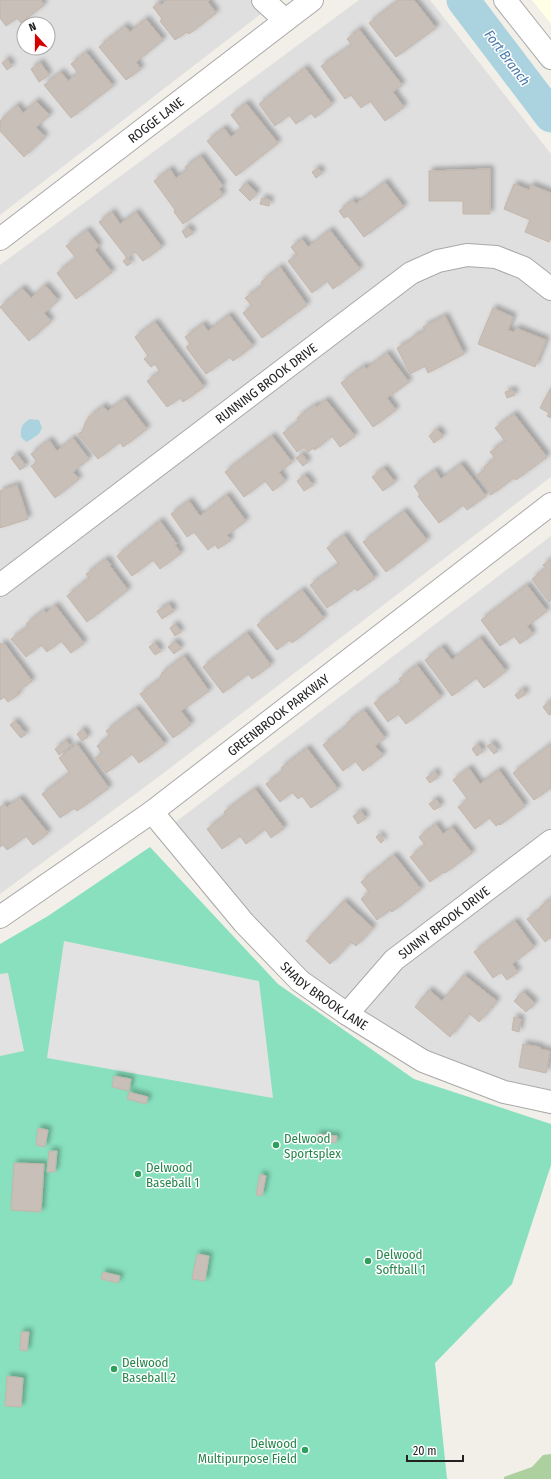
<svg xmlns="http://www.w3.org/2000/svg" width="551" height="1479" viewBox="0 0 551 1479" font-family="'Fira Sans Condensed',sans-serif">
  <style>
    .residential { fill: #e0dfdf; fill-rule: evenodd }
    .education { fill: #ffffe5 }
    .forest { fill: #add19e }
    .pitch { fill: #88e0be }
    .parking { fill: #e2e2e2 }
    .water { fill: #aad3df }
    .lines { fill: none; stroke-linecap: round; stroke-linejoin: round }
    .river { stroke: #aad3df; stroke-width: 33 }
    .building { fill: #c7bfb8; stroke: #c4b6ab; filter: url(#shadow) }
    .minor-casing { stroke: #a9a9a9; stroke-width: 24 }
    .minor { stroke: #fff; stroke-width: 22 }
    .leisure-dot { fill: #2e9e5b; stroke: #fff; stroke-width: 1.5 }
    .labels { text-anchor: middle; dominant-baseline: central; stroke-width: 3; stroke-linejoin: round; paint-order: stroke }
    .street-label { font-size: 13px; fill: #222; stroke: #fff }
    .leisure-label { font-size: 13px; fill: #27864d; stroke: #fff; text-anchor: start }
    .water-label { font-size: 14px; font-style: italic; fill: #4a7aab; stroke: #fff }
  </style>
  <defs>
    <filter id="shadow"><feDropShadow dx="3.5" dy="-3.5" stdDeviation="2" flood-color="#0004"/></filter>
  </defs>
  <rect width="100%" height="100%" fill="#f2efe9"/>
  <path class="residential" d="M0 0H279L0 215ZM24 24H48V48H24Z
    M359 0H430L551 154V477L161 775 0 894V265Z
    M551 536V1115L518 1106 439 1080 408 1065 356 1034 310 1002 289 985 271 968 211 903 164 842 156 837Z"/>
  <path class="education" d="M532 0H551V24Z"/>
  <path class="forest" d="M551 1454V1479H504V1477L532 1467 543 1455Z"/>
  <path class="pitch" d="M150 847 278 984 414 1079 551 1124V1165L512 1284 435 1363 447 1479H0V944L48 916Z"/>
  <path class="parking" d="M64 941 259 981 273 1098 47 1058Z
    M8 973 24 1051 0 1056V974Z"/>
  <path class="water" d="M30 419 39 420 42 428 39 434 27 442 25 441 21 437C20 427 22 424 30 419Z"/>
  <g class="lines">
    <path class="river" d="M463 0 551 116"/>
  </g>
  <path class="building" d="M0 0H41L44 5 21 23 17 18 6 26 0 18Z
    M166 0H210L208 2 216 13 189 34 187 32 175 40 160 21 162 19 153 7 159 2 161 5Z
    M399 0H414L436 28 396 57 369 23Z
    M146 19 163 40 136 62 141 69 126 80 99 47 125 26 130 32Z
    M359 29 402 85 393 92 404 107 385 121 370 101 361 108 351 95 345 99 321 66 352 45 347 39Z
    M86 52 113 86 71 118 44 85 61 72 68 81 78 73 71 64Z
    M7 59 12 66 7 70 2 63Z
    M40 62 49 75 39 82 31 69Z
    M305 68 332 104 315 118 311 113 296 124 289 115 275 126 259 104Z
    M36 101 50 115 36 127 45 137 24 157 0 131V121L17 105 23 113Z
    M246 103 278 143 236 176 207 141 224 128 231 137 241 128 231 115Z
    M201 156 223 186 219 189 223 195 183 224 174 212 175 210 154 181 170 169 176 178 187 170 185 167Z
    M318 168 322 173 316 178 312 172Z
    M490 169V214H463V201H429V171Z
    M385 182 404 207 364 237 348 216 344 218 339 211 353 200 356 204Z
    M246 183 257 193 250 201 239 190Z
    M514 184 529 190 531 185 551 193V237L549 242 525 232 530 220 504 209Z
    M262 198 270 200 269 206 260 204Z
    M112 212 120 224 136 212 162 247 143 261 135 252 127 258 99 222Z
    M188 227 193 233 186 238 182 231Z
    M87 230 99 246 95 250 112 272 76 299 57 273 76 258 66 246Z
    M330 230 360 269 333 289 327 281 312 293 288 261 297 255 291 247 302 239 308 247Z
    M127 258 131 263 127 266 123 261Z
    M280 267 307 305 262 338 243 313 252 306 245 298 263 285 261 282Z
    M45 285 58 300 44 313 51 321 29 341 0 307 22 288 31 298Z
    M493 308 513 317 508 330 514 332 516 328 546 340 535 367 478 344Z
    M229 315 253 346 233 361 230 357 206 374 186 347 190 344 185 337 203 324 208 331Z
    M445 316 464 354 428 373 425 366 410 374 397 348 412 340 411 338 425 331 423 327Z
    M155 322 204 387 183 402 180 398 167 407 147 381 160 372 155 364 151 367 144 359 148 356 135 337Z
    M387 353 409 382 387 398 396 410 373 427 341 383 364 366 366 369Z
    M551 388V418L547 416 549 413 540 408Z
    M513 390 515 395 507 398 505 392Z
    M124 399 147 429 123 447 120 442 98 459 78 434 83 431 85 423 89 417 103 406 108 411Z
    M326 400 355 436 340 447 332 436 315 450 313 448 308 452 304 447 297 452 283 433 299 421 297 418 315 405 316 407Z
    M514 414 547 457 516 480 514 478 491 495 477 475 485 469 484 467 495 458 490 452 505 441 495 428Z
    M437 429 443 436 434 443 429 436Z
    M272 436 292 462 279 472 285 481 273 491 265 481 244 497 225 472Z
    M73 438 89 459 73 472 79 479 55 498 31 466 37 462 31 454 49 440 57 451Z
    M17 454 26 466 20 470 11 458Z
    M302 454 308 462 303 466 296 458Z
    M461 464 486 496 467 510 463 505 439 523 418 496 420 495 414 486 435 470 441 479Z
    M384 468 395 482 383 491 372 477Z
    M305 475 313 485 304 491 297 481Z
    M17 485 28 519 0 528V491Z
    M227 495 246 521 227 535 231 540 218 549 215 544 208 550 194 532 187 537 171 514 189 501 200 516Z
    M404 511 427 540 386 572 363 542Z
    M160 521 177 544 175 545 181 553 160 569 153 560 132 576 117 556Z
    M344 535 375 578 357 591 355 588 327 608 310 585 339 564 327 548Z
    M106 559 111 565 110 566 128 590 87 622 67 596 89 578 86 574Z
    M551 559V600L549 602 532 579 546 568 543 565Z
    M527 585 547 611 527 626 533 634 520 644 514 636 500 646 481 620Z
    M302 590 324 618 292 643 289 640 277 650 257 625Z
    M169 604 174 611 162 619 157 611Z
    M55 605 84 643 71 653 61 641 47 652 41 645 26 657 11 639 28 627 26 624 44 610 46 613Z
    M175 624 181 632 175 636 170 628Z
    M247 633 271 665 252 679 248 674 223 693 203 667Z
    M480 638 506 671 484 688 476 678 452 696 425 660 442 647 452 660Z
    M175 641 181 648 174 654 168 647Z
    M0 643 2 645 4 643 32 681 17 692 19 694 8 702 4 697 0 700Z
    M155 643 161 651 155 655 149 647Z
    M184 656 209 691 181 711 191 724 173 738 140 694 159 680 162 673Z
    M417 665 441 697 406 724 398 714 388 722 374 703 402 682 399 679Z
    M523 689 526 694 518 699 515 695Z
    M551 700V714L549 715 543 707Z
    M136 708 165 744 139 763 132 754 106 773 95 758 102 753 97 746 110 736 106 731Z
    M364 710 385 738 375 746 383 755 363 771 355 761 343 771 323 745 348 725 347 723Z
    M15 721 26 734 21 738 10 725Z
    M83 729 88 737 82 741 77 734Z
    M66 740 70 746 59 755 55 749Z
    M492 743 498 751 494 754 487 746Z
    M77 744 109 788 77 811 74 808 60 818 42 794 70 773 59 758Z
    M478 744 483 751 477 756 472 749Z
    M551 744V788L534 800 513 773Z
    M307 748 338 789 311 808 302 796 298 799 292 792 280 802 266 784 283 771 281 768Z
    M469 768 480 784 499 770 525 806 500 825 499 824 496 826 489 818 475 829 458 807 468 800 453 780Z
    M435 771 438 777 430 783 426 778Z
    M255 789 284 828 271 838 265 829 246 844 240 836 222 849 207 829 226 815 224 812Z
    M20 798 48 833 33 845 26 836 7 850 3 845 0 847V807L4 804 7 807Z
    M436 799 441 806 434 810 429 804Z
    M361 811 366 818 358 824 353 816Z
    M436 824 443 834 452 827 472 853 445 873 443 872 430 882 410 857 425 845 419 837Z
    M379 834 384 840 381 843 376 837Z
    M394 855 421 889 392 912 390 910 377 920 361 899 369 892 361 882Z
    M551 899V937L545 942 527 919 541 909 540 907Z
    M344 901 373 928 356 946 351 942 330 964 306 941Z
    M515 921 534 947 512 964 518 972 507 980 501 972 493 978 474 952Z
    M464 975 497 1001 479 1022 469 1013 450 1037 415 1007 429 990 442 1001Z
    M523 992 535 1003 526 1012 514 1001Z
    M514 1017 521 1019 519 1032 512 1030Z
    M523 1044 540 1047V1049L550 1051 546 1073 519 1067Z
    M114 1076 131 1079 129 1091 112 1087Z
    M129 1092 148 1097 146 1104 127 1099Z
    M38 1128 48 1130 45 1147 36 1145Z
    M317 1134 337 1136 336 1143 316 1140Z
    M49 1151H57L55 1172H47Z
    M14 1163 44 1164 41 1212 11 1210Z
    M260 1174 266 1176 262 1196 256 1195Z
    M197 1254 209 1256 205 1281 192 1279Z
    M103 1272 120 1276 118 1283 101 1279Z
    M21 1332H29L27 1351 20 1350Z
    M7 1376 23 1378 21 1407 5 1406Z"/>
  <g class="lines">
    <g class="minor-casing">
      <g id="minor">
        <path d="M263 0 285 20"/>
        <path d="M505 0 551 58"/>
        <path id="s1" d="M0 239 312 0"/>
        <path id="s2" d="M0 585 411 273 438 261 467 255 496 257 524 268 551 289"/>
        <path id="s3" d="M152 812 244 923 300 981 347 1014 423 1061 504 1092 551 1102"/>
        <path id="s4" d="M0 917 152 812 551 504"/>
        <path id="s5" d="M347 1014 394 960 551 841"/>
      </g>
    </g>
    <use href="#minor" class="minor"/>
  </g>
  <g class="leisure-dot">
    <circle cx="276" cy="1145" r="4"/>
    <circle cx="138" cy="1174" r="4"/>
    <circle cx="368" cy="1261" r="4"/>
    <circle cx="114" cy="1369" r="4"/>
    <circle cx="305" cy="1450" r="4"/>
  </g>
  <g class="labels">
    <g class="street-label">
      <text stroke="none"><textPath href="#s1" startOffset="196">ROGGE LANE</textPath></text>
      <text stroke="none"><textPath href="#s2" startOffset="334">RUNNING BROOK DRIVE</textPath></text>
      <text stroke="none"><textPath href="#s4" startOffset="344">GREENBROOK PARKWAY</textPath></text>
      <text stroke="none"><textPath href="#s5" startOffset="134">SUNNY BROOK DRIVE</textPath></text>
      <text stroke="none"><textPath href="#s3" startOffset="253">SHADY BROOK LANE</textPath></text>
    </g>
    <g class="leisure-label">
      <text x="284" y="1138">Delwood<tspan x="284" dy="15">Sportsplex</tspan></text>
      <text x="146" y="1167">Delwood<tspan x="146" dy="15">Baseball 1</tspan></text>
      <text x="376" y="1254">Delwood<tspan x="376" dy="15">Softball 1</tspan></text>
      <text x="122" y="1362">Delwood<tspan x="122" dy="15">Baseball 2</tspan></text>
      <text x="297" y="1443" text-anchor="end">Delwood<tspan x="297" dy="15">Multipurpose Field</tspan></text>
    </g>
    <g class="water-label">
      <text transform="translate(507 58) rotate(53)">Fort Branch</text>
    </g>
  </g>
  <g transform="translate(36 36) rotate(339)"><circle r="19" fill="#ffffff" stroke="#a7a7a7"/>
  <path d="M0-3L7 15L0 10L-7 15Z" fill="#d40000"/>
  <text y="-6" font-size="11" font-weight="bold" text-anchor="middle" fill="#222222">N</text>
  </g>
  <path d="M407 1455v6h56v-6" fill="none" stroke="#222222" stroke-width="2"/>
  <text x="413" y="1455" font-size="12" fill="#222222" stroke="#ffffff" stroke-width="3" paint-order="stroke">20 m</text>
</svg>
